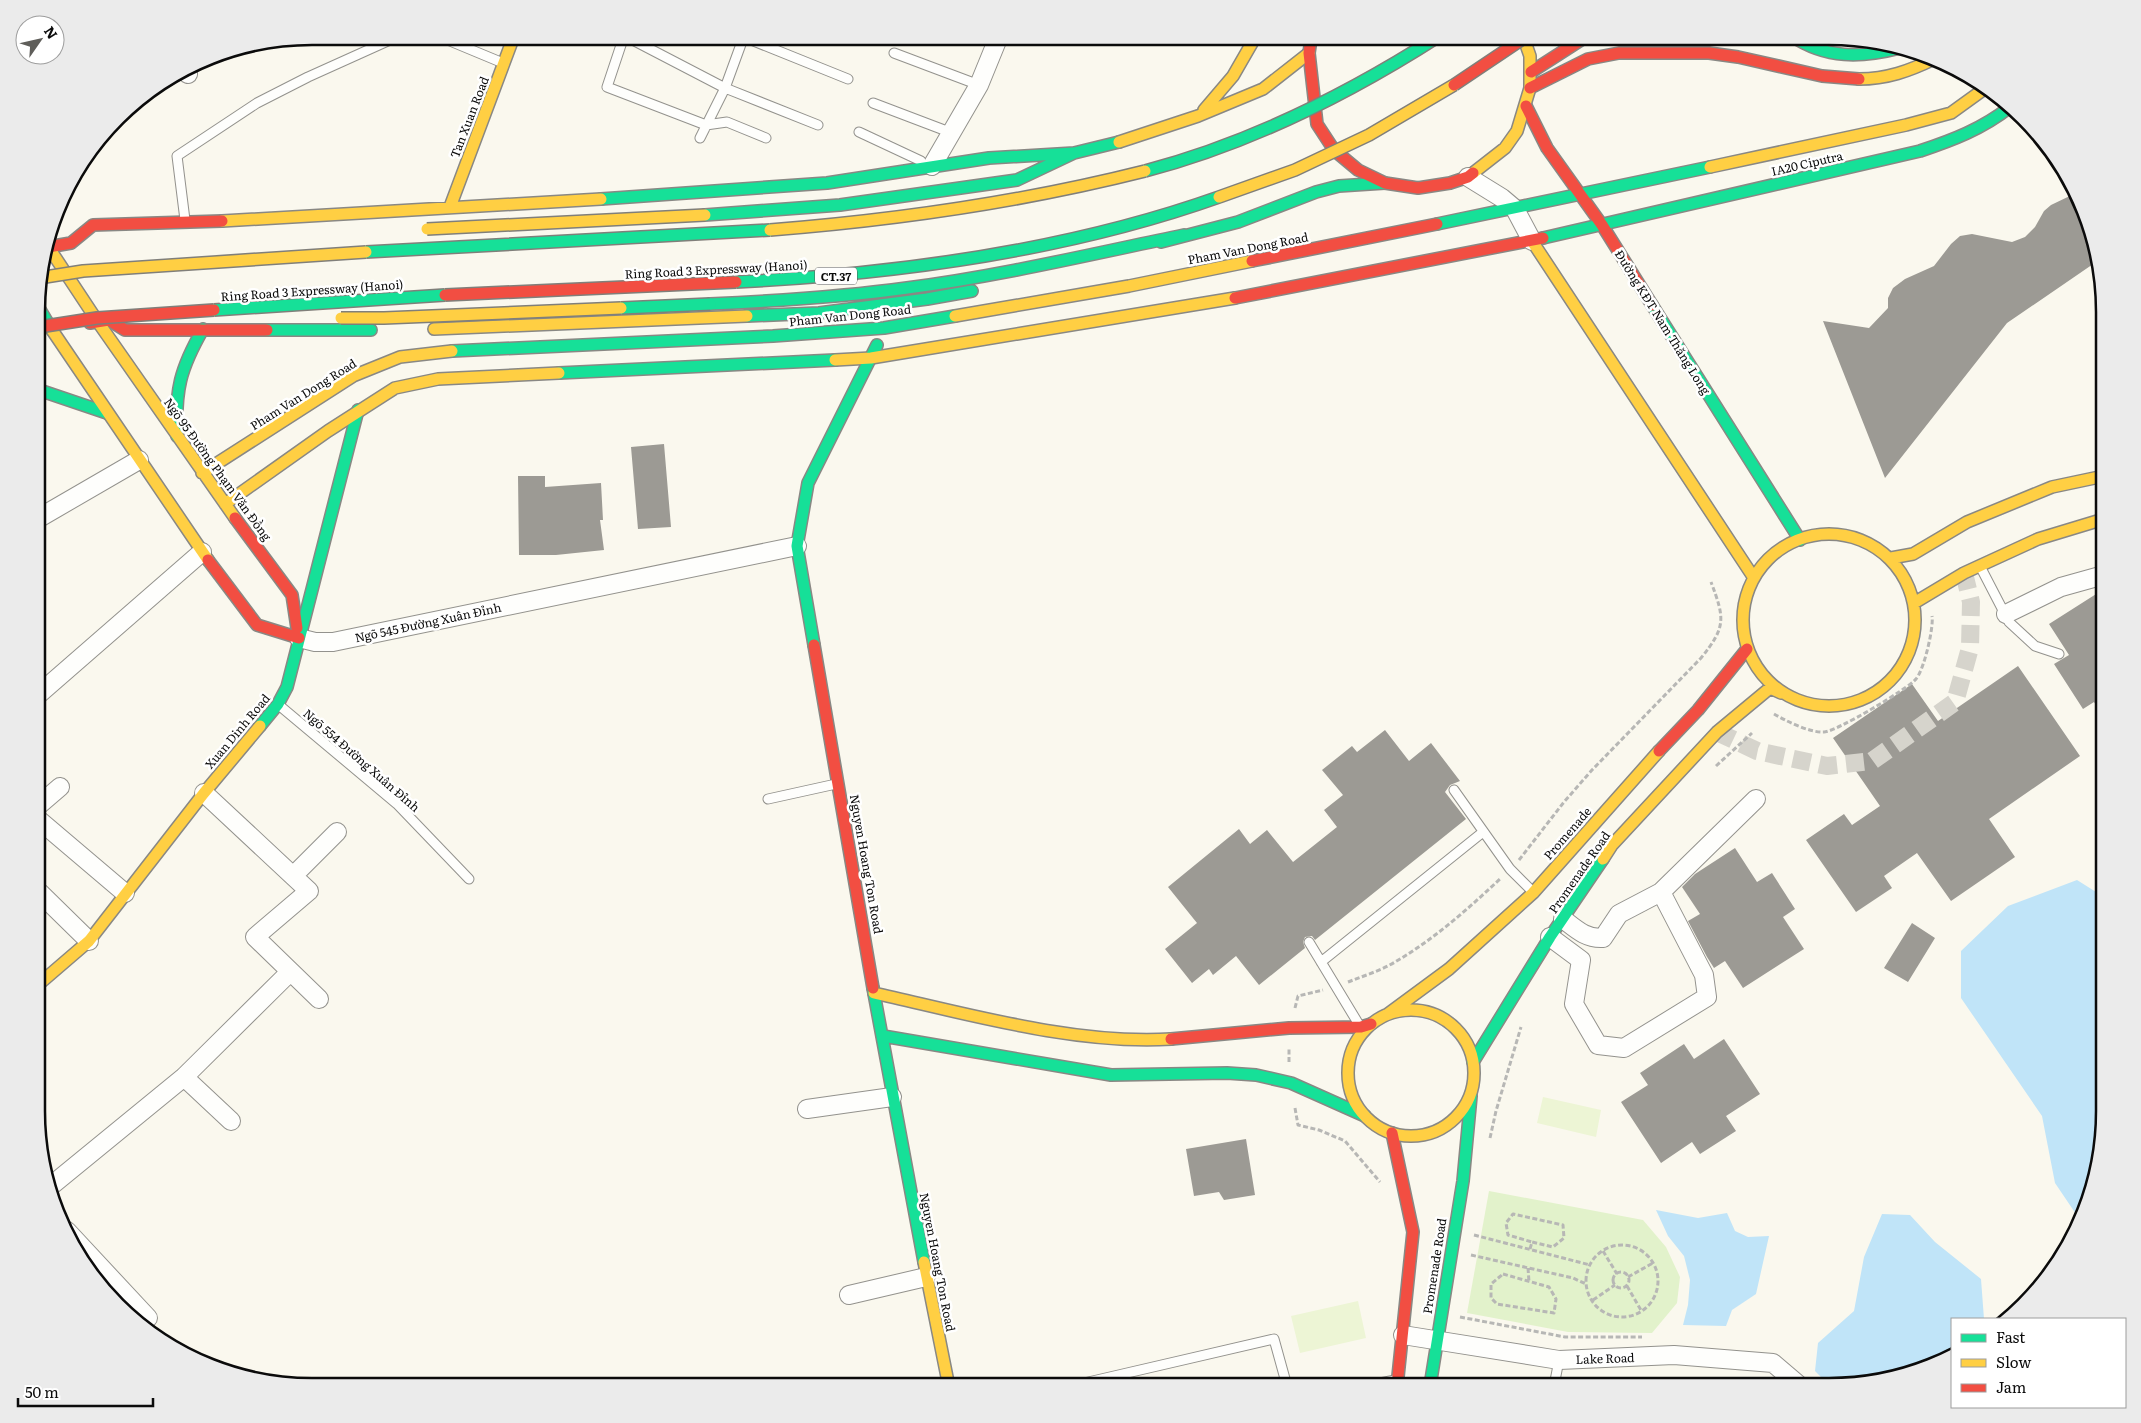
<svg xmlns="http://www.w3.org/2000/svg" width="2141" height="1423" viewBox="0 0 2141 1423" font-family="Literata,serif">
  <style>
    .green { fill: #e2f2cb }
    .pitch { fill: #edf5d5 }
    .water { fill: #c0e4f8 }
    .building { fill: #9c9a94 }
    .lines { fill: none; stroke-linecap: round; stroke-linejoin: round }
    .street-tunnel { stroke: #d6d4cc; stroke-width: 18; stroke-dasharray: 18 9; stroke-linecap: butt }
    .lane-casing { stroke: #93928d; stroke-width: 11 }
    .street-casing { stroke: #93928d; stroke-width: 20 }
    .fast-casing { stroke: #898884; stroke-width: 14 }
    .slow-casing { stroke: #898884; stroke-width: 14 }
    .jam-casing { stroke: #898884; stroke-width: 14 }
    .path { stroke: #b7b7b5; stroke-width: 3; stroke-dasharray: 5 2.5; stroke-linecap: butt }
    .lane { stroke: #fefefc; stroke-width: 9 }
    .street { stroke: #fefefc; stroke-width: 18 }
    .fast { stroke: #16e098; stroke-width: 11 }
    .slow { stroke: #ffcf43; stroke-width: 11 }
    .jam { stroke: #f24e42; stroke-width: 11 }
    .fast-bridge-casing { stroke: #807f7a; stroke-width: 14; stroke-linecap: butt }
    .slow-bridge-casing { stroke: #807f7a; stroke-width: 14; stroke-linecap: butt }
    .jam-bridge-casing { stroke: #807f7a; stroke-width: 14; stroke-linecap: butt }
    .fast-bridge { stroke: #16e098; stroke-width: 11 }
    .slow-bridge { stroke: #ffcf43; stroke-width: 11 }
    .jam-bridge { stroke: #f24e42; stroke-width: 11 }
    .labels { text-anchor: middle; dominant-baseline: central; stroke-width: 5; stroke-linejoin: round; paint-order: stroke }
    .shield { fill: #fff; stroke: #545454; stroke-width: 1 }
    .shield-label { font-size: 11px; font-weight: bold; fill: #0b0b0b }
    .street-label { font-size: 12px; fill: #0b0b0b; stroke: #fff }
    .rim { fill: none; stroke: #0b0b0b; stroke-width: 2.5 }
  </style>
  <rect width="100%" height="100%" fill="#faf8ee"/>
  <path class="green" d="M1489 1191 1643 1220 1666 1247 1680 1277 1677 1303 1652 1333 1568 1332 1467 1313Z"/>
  <path class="pitch" d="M1543 1097 1601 1110 1596 1137 1537 1123Z
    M1358 1301 1366 1338 1300 1353 1291 1316Z"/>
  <path class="water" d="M2077 880 2104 897V1129L2090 1200 2080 1220 2055 1183 2042 1116 1961 998V951L2008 906Z
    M1656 1210 1698 1218 1727 1213 1735 1231 1748 1237 1769 1236 1756 1294 1732 1310 1726 1326 1683 1325 1688 1305 1690 1280 1684 1256 1668 1236Z
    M1882 1214 1910 1215 1935 1242 1981 1279 1984 1319H1952V1356L1901 1377 1847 1386H1830L1815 1371 1818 1343 1854 1311 1864 1257Z"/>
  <path class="building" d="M2076 193 2095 240 2099 260 2007 323 1885 478 1823 321 1869 328 1888 308V298L1893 288 1905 279 1934 266 1951 244 1960 236 1972 234 2012 242 2025 237 2035 227 2044 211 2051 205Z
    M664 444 671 527 638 529 631 447Z
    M518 476H545V487L601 483 603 520H600L604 550 556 555H519Z
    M2104 589V717L2094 702 2083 709 2054 664 2069 655 2049 624Z
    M2018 666 2080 756 1989 819 2015 857 1951 901 1917 853 1884 876 1892 888 1856 912 1806 840 1844 814 1852 825 1880 806 1833 738 1912 684 1938 721Z
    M1385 730 1409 761 1431 743 1460 781 1450 785 1445 792 1466 819 1315 940 1312 936 1305 937 1303 942 1305 948 1259 985 1236 956 1213 975 1209 969 1192 983 1165 949 1197 923 1168 887 1239 829 1250 844 1267 830 1293 862 1337 827 1324 810 1343 795 1322 770 1352 746 1357 752Z
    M1735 848 1757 882 1772 873 1795 909 1783 917 1804 949 1743 988 1725 961 1714 968 1707 957 1688 921 1700 914 1682 887 1695 874Z
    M1912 923 1935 938 1908 982 1884 968Z
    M1724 1039 1760 1094 1726 1116 1736 1131 1700 1154 1692 1142 1661 1163 1621 1102 1648 1085 1640 1073 1684 1044 1694 1059Z
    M1246 1139 1255 1195 1224 1200 1219 1192 1194 1196 1186 1149Z"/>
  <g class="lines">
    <path class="street-tunnel" d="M1717 732 1757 751 1827 766 1872 761 1955 702 1970 648 1971 602 1964 573"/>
    <g class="lane-casing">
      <path id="lane" d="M438 36 503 63
        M624 36 607 87 706 125 727 122 766 138
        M625 36 725 88 818 125
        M741 36 848 79
        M894 53 979 85
        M873 103 952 133
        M859 132 921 161
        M700 138 725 88 744 36
        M185 220 177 156 257 103 308 77 399 36
        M1981 568 2009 622 2035 646 2059 654
        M280 706 397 804 469 879
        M1454 790 1510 869 1532 891
        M768 799 836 784
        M1309 942 1358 1023
        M1321 962 1483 832
        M1084 1383 1274 1339 1287 1386
        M1365 1386 1395 1380
        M1554 1386 1559 1360"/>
    </g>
    <g class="street-casing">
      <path id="street" d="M186 70 188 74
        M932 166 979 85 999 36
        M1468 177 1502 198 1515 209 1532 241
        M39 518 139 460
        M2006 614 2061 587 2104 575
        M299 638 315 642H333L797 546
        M39 694 202 552
        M204 793 309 891 255 937 319 999
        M39 805 60 787
        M39 820 125 893
        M293 876 337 832
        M39 892 89 941
        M1661 892 1756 799
        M1550 937 1581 960 1574 1004 1598 1045 1624 1048 1707 997 1704 975 1661 892 1619 914 1603 938C1586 939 1576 929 1563 919
        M184 1077 231 1121
        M807 1109 892 1097
        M52 1185 184 1077 290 972
        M67 1231 148 1318
        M849 1295 926 1277
        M1403 1335 1559 1360 1674 1355 1773 1363 1800 1386"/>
    </g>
    <g class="fast-casing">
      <path id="fast" d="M1792 36C1826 59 1861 58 1900 48
        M601 199 827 183 989 158 1074 153 1119 142
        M705 215 840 205 1017 180 1074 153
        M1437 224 1710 167
        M1543 238 1920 151C1953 140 1982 129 2010 107
        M1161 242 1238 222 1316 192 1339 186 1385 183
        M710 304C776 301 842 297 907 288 1000 276 1092 254 1184 235
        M1652 305 1800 540
        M39 308 52 330
        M747 316 819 313 927 299 972 291
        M267 330H371
        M452 351 773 336 884 328 955 316
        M559 373 835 360
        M39 390 107 413
        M177 436C175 390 180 369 203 329
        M814 645 797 546 808 483 877 345
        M260 726 278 704 287 687 358 410
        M873 988 924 1262
        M883 1036 1111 1075 1227 1073 1256 1075 1291 1083 1365 1116
        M1473 1062 1550 937 1603 859
        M1430 1386 1463 1181 1471 1096"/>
    </g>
    <g class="slow-casing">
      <path id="slow" d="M1859 79C1887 79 1909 71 1934 59
        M1204 110 1233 76 1256 36
        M1119 142 1198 116 1263 89 1309 53
        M1710 167 1906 125 1951 113 1987 87
        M1473 173 1505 148 1517 131 1530 88V56L1523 36
        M450 207 514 36
        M222 221 601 199
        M1532 241 1754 578
        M53 254 98 322
        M955 316 1129 286 1252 261
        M98 322 235 518
        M434 329 747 316
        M52 330 208 560
        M835 360 871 358 1235 298
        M202 473 353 376 400 357 452 351
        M225 504 328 431 395 388 438 379 559 373
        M1743 620a86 86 0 1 1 172 0a86 86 0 1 1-172 0Z
        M1891 558 1913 554 1967 522 2052 487 2104 476
        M1914 603 1964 573 2038 539 2104 519
        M1603 859 1612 845 1717 732 1770 688 1781 693
        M39 984 89 941 204 793 260 726
        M874 993C968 1014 1076 1045 1171 1039
        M1348 1073a63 63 0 1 1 126 0a63 63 0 1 1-126 0Z
        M1388 1014 1449 969 1533 893 1659 751
        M924 1262 949 1387"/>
    </g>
    <g class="jam-casing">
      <path id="jam" d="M1311 39 1309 53 1317 124 1334 150 1358 170 1385 183 1418 188 1450 183 1468 177 1473 173
        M1531 72 1587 36
        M1530 88 1588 59 1619 53H1709L1738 57 1822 76 1859 79
        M1526 106 1547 148 1602 225 1652 305
        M48 247 71 243 93 225 222 221
        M1252 261 1437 224
        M1235 298 1543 238
        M90 323 109 320 125 330H267
        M235 518 292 595 297 628
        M208 560 257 625 299 638
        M814 645 873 988
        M1659 751 1698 710 1747 649
        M1171 1039 1289 1028 1361 1027 1371 1024
        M1392 1133 1413 1232 1397 1386"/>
    </g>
    <path class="path" d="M1774 714C1786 721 1810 733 1824 732 1836 732 1909 688 1916 679 1924 670 1934 627 1932 616
      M1716 766 1752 733
      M1519 860 1564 802 1592 770 1701 658C1726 627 1725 619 1711 582
      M1348 982C1363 976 1380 971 1395 962 1433 940 1468 909 1501 878
      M1295 1008 1298 996 1323 990
      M1289 1062V1048
      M1295 1108 1298 1125 1319 1130 1345 1141 1380 1182
      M1490 1138 1496 1111 1521 1027
      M1474 1235 1590 1265
      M1586 1281a36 36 0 1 1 72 0a36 36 0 1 1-72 0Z
      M1530 1249 1532 1242 1553 1247 1564 1238 1563 1225 1513 1214 1506 1223 1508 1235 1532 1242
      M1603 1251 1617 1274
      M1471 1255 1573 1278 1586 1284
      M1528 1268 1529 1282
      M1613 1280a8 8 0 1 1 16 0a8 8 0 1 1-16 0Z
      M1503 1274 1549 1287 1556 1299 1554 1313 1497 1304 1491 1298V1284Z
      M1628 1277 1653 1263
      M1627 1286 1642 1312
      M1593 1300 1615 1285
      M1460 1317 1565 1337H1642"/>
    <use href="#lane" class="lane"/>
    <use href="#street" class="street"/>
    <use href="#fast" class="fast"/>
    <use href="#slow" class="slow"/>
    <use href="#jam" class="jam"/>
    <g class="fast-bridge-casing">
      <path id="fast-bridge" d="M1145 171C1248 144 1350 93 1439 36
        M366 252 770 230
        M736 282C896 274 1067 251 1219 197
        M621 308 710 304
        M214 310 445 295"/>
    </g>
    <g class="slow-bridge-casing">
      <path id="slow-bridge" d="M1219 197 1295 170 1369 135 1454 85
        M427 229 705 215
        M770 230C897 220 1022 202 1145 171
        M39 278 83 271 366 252
        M341 318H384L621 308"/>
    </g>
    <g class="jam-bridge-casing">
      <path id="jam-bridge" d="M1454 85 1527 36
        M445 295 736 282
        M39 327 97 318 214 310"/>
    </g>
    <use href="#fast-bridge" class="fast-bridge"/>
    <use href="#slow-bridge" class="slow-bridge"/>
    <use href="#jam-bridge" class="jam-bridge"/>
  </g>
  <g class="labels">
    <rect class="shield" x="815" y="267.5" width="42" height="17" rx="4"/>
    <g class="shield-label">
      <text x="836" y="276">CT.37</text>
    </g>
    <g class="street-label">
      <text transform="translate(469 117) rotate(-69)">Tan Xuan Road</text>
      <text transform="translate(1807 163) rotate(-13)">IA20 Ciputra</text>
      <text transform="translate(1248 248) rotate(-11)">Pham Van Dong Road</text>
      <text transform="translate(716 269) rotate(-3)">Ring Road 3 Expressway (Hanoi)</text>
      <text transform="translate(312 290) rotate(-4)">Ring Road 3 Expressway (Hanoi)</text>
      <text transform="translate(850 315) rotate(-6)">Pham Van Dong Road</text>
      <text transform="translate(1663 322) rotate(58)">Đường KĐT Nam Thăng Long</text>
      <text transform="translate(303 394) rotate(-32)">Pham Van Dong Road</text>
      <text transform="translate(218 469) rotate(54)">Ngõ 95 Đường Phạm Văn Đồng</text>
      <text transform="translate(428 622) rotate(-12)">Ngõ 545 Đường Xuân Đỉnh</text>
      <text transform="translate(237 731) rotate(-50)">Xuan Dinh Road</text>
      <text transform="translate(362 760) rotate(41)">Ngõ 554 Đường Xuân Đỉnh</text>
      <text transform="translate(1567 833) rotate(-49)">Promenade</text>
      <text transform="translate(867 864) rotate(80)">Nguyen Hoang Ton Road</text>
      <text transform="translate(1579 872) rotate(-55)">Promenade Road</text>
      <text transform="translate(938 1262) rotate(79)">Nguyen Hoang Ton Road</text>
      <text transform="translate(1434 1266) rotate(-81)">Promenade Road</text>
      <text transform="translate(1605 1358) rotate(-2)">Lake Road</text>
    </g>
  </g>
  <path d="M0 0H2141V1423H0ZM312 45H1829A267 267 0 0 1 2096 312V1111A267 267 0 0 1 1829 1378H312A267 267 0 0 1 45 1111V312A267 267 0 0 1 312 45Z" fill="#ebebeb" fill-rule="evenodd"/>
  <path class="rim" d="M312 45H1829A267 267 0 0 1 2096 312V1111A267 267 0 0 1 1829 1378H312A267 267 0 0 1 45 1111V312A267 267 0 0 1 312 45Z"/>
  <rect x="1951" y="1318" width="175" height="90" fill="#ffffff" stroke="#9d9d9d"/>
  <rect x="1961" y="1334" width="25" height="8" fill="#16e098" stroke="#9d9d9d"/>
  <text x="1996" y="1343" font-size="15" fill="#0b0b0b">Fast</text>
  <rect x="1961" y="1359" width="25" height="8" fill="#ffcf43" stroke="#9d9d9d"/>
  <text x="1996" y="1368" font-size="15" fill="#0b0b0b">Slow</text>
  <rect x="1961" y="1384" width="25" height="8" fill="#f24e42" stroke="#9d9d9d"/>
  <text x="1996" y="1393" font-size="15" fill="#0b0b0b">Jam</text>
  <g transform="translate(40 40) rotate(56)"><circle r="24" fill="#ffffff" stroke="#9d9d9d"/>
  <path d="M0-4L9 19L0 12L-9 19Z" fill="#5f5e5a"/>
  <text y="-8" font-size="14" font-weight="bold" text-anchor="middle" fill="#0b0b0b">N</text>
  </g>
  <path d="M18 1398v8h135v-8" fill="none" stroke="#0b0b0b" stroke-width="2.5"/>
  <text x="25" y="1398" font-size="15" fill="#0b0b0b" stroke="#ffffff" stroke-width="4" paint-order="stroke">50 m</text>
</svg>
